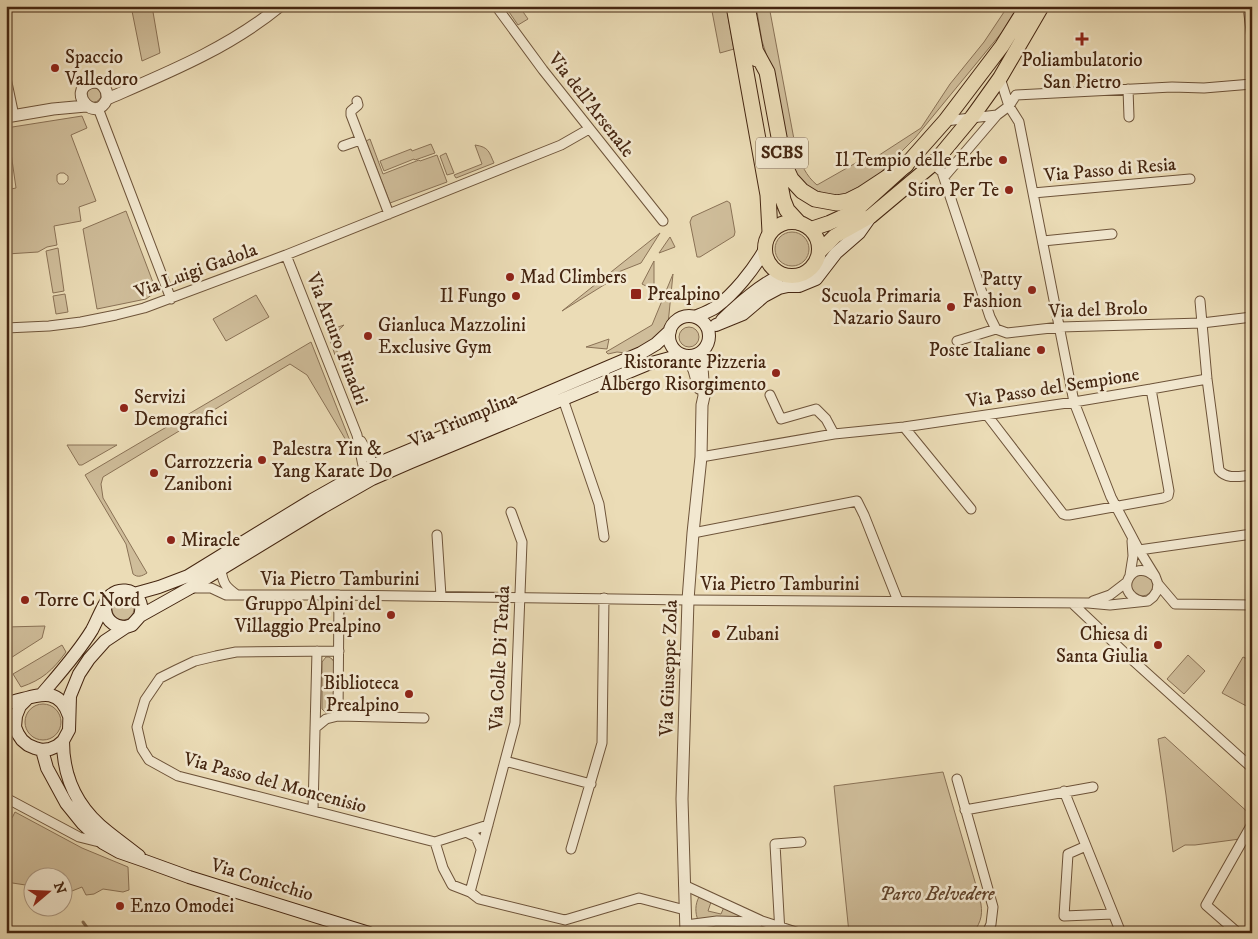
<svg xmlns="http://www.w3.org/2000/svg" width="1258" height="939" viewBox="0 0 1258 939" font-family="'IM FELL DW Pica',serif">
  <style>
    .green { fill: #cfbd9a; stroke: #8a7256; fill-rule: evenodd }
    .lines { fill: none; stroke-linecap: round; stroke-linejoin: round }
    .stream { stroke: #876e52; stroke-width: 3 }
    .minor-casing { stroke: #6e543a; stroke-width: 11 }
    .tertiary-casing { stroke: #6e543a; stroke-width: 13 }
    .secondary-casing { stroke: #452611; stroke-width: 14 }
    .primary-casing { stroke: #452611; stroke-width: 16 }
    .trunk-casing { stroke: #452611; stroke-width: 17 }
    .minor { stroke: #f2e8d0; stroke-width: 9 }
    .tertiary { stroke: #f2e8d0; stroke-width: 11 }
    .secondary { stroke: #f2e8d0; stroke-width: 12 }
    .primary { stroke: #ebdcb6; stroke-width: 14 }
    .trunk { stroke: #ebdcb6; stroke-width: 15 }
    .poi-dot { fill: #8f2418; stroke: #f2e8d0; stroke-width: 2 }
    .labels { text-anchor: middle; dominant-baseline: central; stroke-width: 5; stroke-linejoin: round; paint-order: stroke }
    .shield { fill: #f2e8d0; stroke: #79604a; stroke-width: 1 }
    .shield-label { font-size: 18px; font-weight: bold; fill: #452611 }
    .poi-label { font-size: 19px; fill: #452611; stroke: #f2e8d0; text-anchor: start }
    .street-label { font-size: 19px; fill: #452611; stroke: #f2e8d0 }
    .park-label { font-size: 19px; font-style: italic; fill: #61442c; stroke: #f2e8d0 }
  </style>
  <rect width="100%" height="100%" fill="#ebdcb6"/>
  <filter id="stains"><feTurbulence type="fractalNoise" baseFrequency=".004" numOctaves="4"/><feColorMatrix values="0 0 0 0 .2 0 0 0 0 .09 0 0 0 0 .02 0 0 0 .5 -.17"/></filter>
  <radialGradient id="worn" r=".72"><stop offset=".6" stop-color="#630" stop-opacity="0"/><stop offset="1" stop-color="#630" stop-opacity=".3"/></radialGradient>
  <path class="green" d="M131 6H152L160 53 142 61Z
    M505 6H519L528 19 518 25Z
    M711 6H726L734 49 720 53Z
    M756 6H769L796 150C801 164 806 176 817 185L861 160 870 161 921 128 950 84 984 42 1008 6H1018L1003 31 915 138 877 176 867 183 845 194 832 195 822 193 819 191 817 194 798 178 788 161 771 69 762 41Z
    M87 95a7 7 0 1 1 14 0a7 7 0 1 1-14 0Z
    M82 116 87 128 71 135 96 201 79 207 81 221 54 226 57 245 47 247 38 252 7 254 8 272H6V190L16 188 10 146H6V128ZM60 173H64L68 176V180L64 184H59L57 181V175Z
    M370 139 383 174 419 160 420 161 437 155 447 182 390 203 366 141Z
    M431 144 435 153 415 160 414 159 384 171 380 161 411 149 412 151Z
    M475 145C489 147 489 152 494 163L456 178 454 175 482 164Z
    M446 153 454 173 447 175 440 156Z
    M727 201 730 203 735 232 734 236 700 257H697L690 222 692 217Z
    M126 211 154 285 155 290 153 294 146 299 97 309 83 229Z
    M775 249a17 17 0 1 1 34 0a17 17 0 1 1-34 0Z
    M660 233 641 263 603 278 612 280 562 311Z
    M670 237 675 247 659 253Z
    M58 248 64 291 53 293 46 251Z
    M654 261V290L642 284Z
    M673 274 668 324 662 333 650 342 626 353 617 352 608 354 606 352 652 325Z
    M65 294 68 312 56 314 53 296Z
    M256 295 269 317 226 341 213 319Z
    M344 325C333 335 333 341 338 354L335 355 327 331Z
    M679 337a10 10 0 1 1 20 0a10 10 0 1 1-20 0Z
    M609 339 607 349 586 347Z
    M311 342 352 446 350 447 307 375 290 364 103 477 101 484 103 498 147 573C142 576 138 578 133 574L126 544 85 475Z
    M67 445H117L82 465H79Z
    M1131 585a11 11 0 1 1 22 0a11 11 0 1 1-22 0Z
    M112 609a11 11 0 1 1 22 0a11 11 0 1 1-22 0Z
    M45 626 42 638 6 661V627Z
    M62 645 66 652C53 670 42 680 21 687L13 674Z
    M1188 655 1205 671 1184 694 1167 679Z
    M326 657H329L332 659 334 662V708L329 713 325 712 322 709V662Z
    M1243 657 1252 661V709L1222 693Z
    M25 722a18 18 0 1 1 36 0a18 18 0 1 1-36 0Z
    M1165 737 1252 816 1240 839 1195 845H1185L1173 852 1166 795 1158 739Z
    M943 772 980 899C983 913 982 921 973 933H849L834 786Z
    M15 812 82 848 128 867 129 890 123 892 103 889 94 894 86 895 82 887 67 893 68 902 63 903 62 876H32V886L6 882V819L12 818Z
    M699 897 711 902 708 911 721 914 724 907 731 909 747 919 698 920C695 913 695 904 699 897Z"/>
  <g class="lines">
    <path class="stream" d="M83 922 91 933"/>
    <g class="minor-casing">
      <path id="minor" d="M496 6 543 70 663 221
        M1248 6 1252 39
        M6 78 14 116
        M1128 89 1129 117
        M357 101 358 105 351 111V115L389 214
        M98 108 171 299
        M945 121 997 115
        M343 146 360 140
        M933 164 942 172 990 317 996 329 1007 333 1060 327 1202 323 1252 317
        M944 177 997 115 1009 106 1016 95 1172 87 1204 88 1252 84
        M1033 193 1190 179
        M1043 241 1112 234
        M286 255 357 435 364 471
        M1200 301 1207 379 1219 470C1227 480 1240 476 1252 475
        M6 328 49 326 81 322 116 315 144 308 286 255 561 145 589 129
        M957 341 996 329
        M770 395 781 419 816 409 826 419 834 434
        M563 399 599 504 604 537
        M987 415 1063 514 1066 515H1069L1163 498 1168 496 1169 491 1151 389
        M904 427 971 509
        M361 441 374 465
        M701 457 834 434 904 427 1074 402 1151 389 1207 379
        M693 533 857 501 864 515 898 601
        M437 535 441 596
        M1139 550 1252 534
        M221 570C223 584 226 587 237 595
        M1130 575 1133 556 1132 541
        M1158 584 1175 604 1252 605
        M190 588H211L226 595H339L688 600 1088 603 1110 605 1148 601 1153 597 1157 591 1158 584 1155 576 1139 550 1111 497 1074 402 1019 122 1009 106 1000 78
        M1093 601 1110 595 1127 582
        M1141 601C1112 592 1133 557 1154 576
        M1072 603 1128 656 1252 768
        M339 651 236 652 216 656 195 661 176 670 160 678 145 700 137 727 142 749 149 760 178 776 435 842 488 825
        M338 716 424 718
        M315 728 326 719 338 716 339 595
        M505 761 591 784
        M957 779 993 907 991 924 987 933
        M1064 791 1121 933
        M6 798 79 837 103 843
        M313 810 317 651
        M965 810 1093 787
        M466 832 476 837 481 849
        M435 842 443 868 452 885 470 892 479 899 565 920 639 898 685 910
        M1086 846 1068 854 1064 916 1113 914
        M571 849 602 743 604 598
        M684 885 762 921 799 933
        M470 892 515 723 522 542 511 512
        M686 925 717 921 759 922
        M780 933 775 844 801 842
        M1238 933 1206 905 1252 824"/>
    </g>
    <g class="tertiary-casing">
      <path id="tertiary" d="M107 99C108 89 101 79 90 83 67 91 95 125 107 99 167 73 229 48 280 6
        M6 117 53 109 86 106
        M687 356 694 370 699 388
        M686 933 682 799 688 600 693 533 701 457 702 405 704 396 702 367 703 351"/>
    </g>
    <g class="secondary-casing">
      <path id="secondary" d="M669 336a20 20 0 1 1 40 0a20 20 0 1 1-40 0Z
        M695 317C702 314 710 311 716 307 734 294 753 270 764 251
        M722 320C740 303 759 286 781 275
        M716 325 743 314 764 296 779 288 788 286H799L816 279 836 253 859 233 871 216
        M134 594 159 587 188 576 312 500 374 465 521 404 641 353 656 344 670 331
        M105 605C104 618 112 627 126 627
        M42 694C60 673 78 653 92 630 97 621 105 600 111 595 119 588 132 589 138 598 142 604 142 610 140 616
        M28 698 20 706 16 716 15 727 18 734 22 740 28 745 35 748 42 750 50 749 57 746 63 741 69 730 70 696 79 674 89 659 105 641 126 627 132 625 140 616 190 588 323 507 372 479 411 462 648 364 681 355
        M6 703C31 699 58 681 69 716
        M63 741C63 779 78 809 108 832 118 840 129 848 139 856
        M42 750 47 768 66 803 83 824 103 843 119 852 145 861 189 877 369 933"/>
    </g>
    <g class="primary-casing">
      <path id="primary" d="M765 249a27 27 0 1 1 54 0a27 27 0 1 1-54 0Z
        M811 229 829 223 855 211 906 165 945 121 1002 46 1027 6
        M819 252 835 236 871 216 933 164 972 117 980 106 1000 78 1042 6"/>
    </g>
    <g class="trunk-casing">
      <path id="trunk" d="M734 6 768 195 770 232
        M747 6 757 59
        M755 50 767 72 784 164 791 179 802 191 815 199 837 203 848 201 862 194 906 165
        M775 160 783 200 787 210 798 222"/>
    </g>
    <use href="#minor" class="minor"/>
    <use href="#tertiary" class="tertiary"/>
    <use href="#secondary" class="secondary"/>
    <use href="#primary" class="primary"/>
    <use href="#trunk" class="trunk"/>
  </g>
  <g class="poi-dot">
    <path d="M1079.5 31.5h5v5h5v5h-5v5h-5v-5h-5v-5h5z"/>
    <circle cx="55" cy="68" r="5"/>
    <circle cx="1003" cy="160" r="5"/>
    <circle cx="1009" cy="190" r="5"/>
    <circle cx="510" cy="277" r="5"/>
    <circle cx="1032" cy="290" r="5"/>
    <rect x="630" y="288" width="12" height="12" rx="2.5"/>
    <circle cx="516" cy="296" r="5"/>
    <circle cx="951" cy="307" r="5"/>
    <circle cx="368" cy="336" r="5"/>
    <circle cx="1041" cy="350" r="5"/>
    <circle cx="776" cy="373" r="5"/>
    <circle cx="124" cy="408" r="5"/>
    <circle cx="262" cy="460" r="5"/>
    <circle cx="154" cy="473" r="5"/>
    <circle cx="171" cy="540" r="5"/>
    <circle cx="25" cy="600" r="5"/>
    <circle cx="391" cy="615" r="5"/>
    <circle cx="716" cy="634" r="5"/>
    <circle cx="1158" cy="645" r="5"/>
    <circle cx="409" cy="694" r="5"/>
    <circle cx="120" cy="906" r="5"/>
  </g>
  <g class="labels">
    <rect class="shield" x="756" y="137.5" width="52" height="31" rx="4"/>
    <g class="shield-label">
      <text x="782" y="153">SCBS</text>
    </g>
    <g class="poi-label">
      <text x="65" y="57">Spaccio<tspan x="65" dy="22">Valledoro</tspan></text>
      <text x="1082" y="60" text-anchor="middle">Poliambulatorio<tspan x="1082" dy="22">San Pietro</tspan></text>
      <text x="993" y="160" text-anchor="end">Il Tempio delle Erbe</text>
      <text x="999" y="190" text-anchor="end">Stiro Per Te</text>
      <text x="520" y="277">Mad Climbers</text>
      <text x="1022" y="279" text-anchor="end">Patty<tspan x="1022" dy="22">Fashion</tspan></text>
      <text x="647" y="294">Prealpino</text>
      <text x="506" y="296" text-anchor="end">Il Fungo</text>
      <text x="941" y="296" text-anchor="end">Scuola Primaria<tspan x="941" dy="22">Nazario Sauro</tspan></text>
      <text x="378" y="325">Gianluca Mazzolini<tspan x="378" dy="22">Exclusive Gym</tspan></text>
      <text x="1031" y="350" text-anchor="end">Poste Italiane</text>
      <text x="766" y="362" text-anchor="end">Ristorante Pizzeria<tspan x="766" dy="22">Albergo Risorgimento</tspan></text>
      <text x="134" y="397">Servizi<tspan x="134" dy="22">Demografici</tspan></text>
      <text x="272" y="449">Palestra Yin &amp;<tspan x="272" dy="22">Yang Karate Do</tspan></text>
      <text x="164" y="462">Carrozzeria<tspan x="164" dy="22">Zaniboni</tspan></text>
      <text x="181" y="540">Miracle</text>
      <text x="35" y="600">Torre C Nord</text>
      <text x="381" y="604" text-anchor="end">Gruppo Alpini del<tspan x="381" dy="22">Villaggio Prealpino</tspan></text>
      <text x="726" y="634">Zubani</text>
      <text x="1148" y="634" text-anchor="end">Chiesa di<tspan x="1148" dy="22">Santa Giulia</tspan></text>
      <text x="399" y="683" text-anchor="end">Biblioteca<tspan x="399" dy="22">Prealpino</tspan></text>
      <text x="130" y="906">Enzo Omodei</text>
    </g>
    <g class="street-label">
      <text transform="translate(591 105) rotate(52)">Via dell'Arsenale</text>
      <text transform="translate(1110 170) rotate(-5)">Via Passo di Resia</text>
      <text transform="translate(196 271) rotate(-20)">Via Luigi Gadola</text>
      <text transform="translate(1098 310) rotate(-2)">Via del Brolo</text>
      <text transform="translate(337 339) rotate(69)">Via Arturo Finadri</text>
      <text transform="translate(1053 388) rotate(-9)">Via Passo del Sempione</text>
      <text transform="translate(463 420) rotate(-23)">Via Triumplina</text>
      <text x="340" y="579">Via Pietro Tamburini</text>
      <text x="780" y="584">Via Pietro Tamburini</text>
      <text transform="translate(500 658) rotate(-87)">Via Colle Di Tenda</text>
      <text transform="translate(669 668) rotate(-88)">Via Giuseppe Zola</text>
      <text transform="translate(275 783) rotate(15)">Via Passo del Moncenisio</text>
      <text transform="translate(262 880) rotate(17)">Via Conicchio</text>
    </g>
    <g class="park-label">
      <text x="937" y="894">Parco Belvedere</text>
    </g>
  </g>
  <rect width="1258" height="939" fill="none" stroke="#ebdcb6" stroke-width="25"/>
  <rect x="8" y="8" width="1243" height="924" fill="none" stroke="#452611" stroke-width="2.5"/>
  <rect x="12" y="12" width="1233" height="914" fill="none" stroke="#452611"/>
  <g transform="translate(48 892) rotate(71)"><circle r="24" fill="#f2e8d0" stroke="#ad9a84"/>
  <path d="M0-4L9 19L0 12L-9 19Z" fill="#8f2418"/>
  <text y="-8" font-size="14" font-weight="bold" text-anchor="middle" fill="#452611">N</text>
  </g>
  <rect width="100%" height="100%" filter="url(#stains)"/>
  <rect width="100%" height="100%" fill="url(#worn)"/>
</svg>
